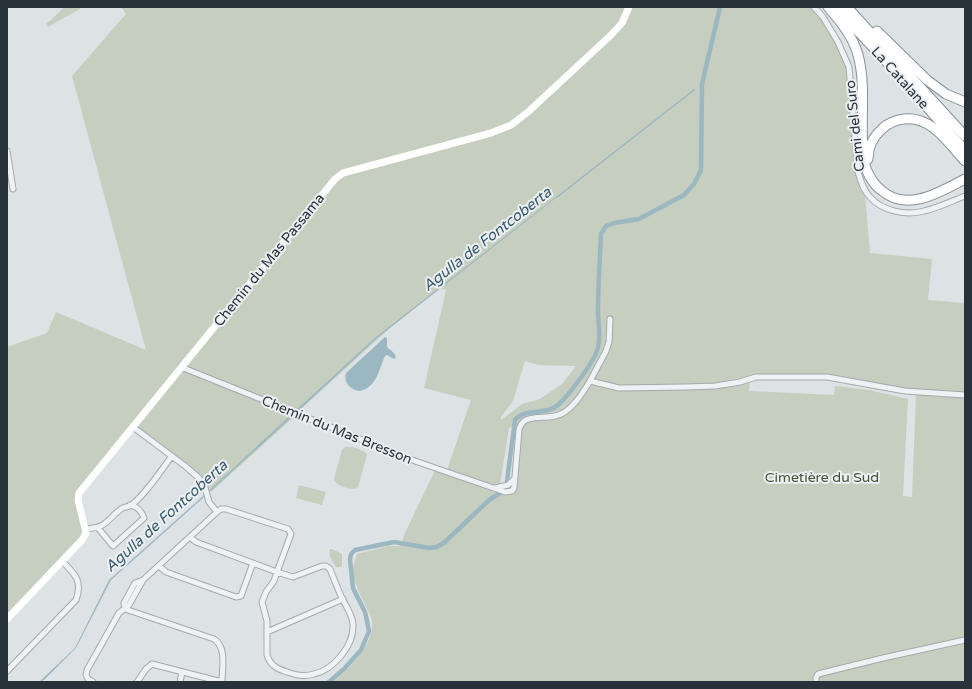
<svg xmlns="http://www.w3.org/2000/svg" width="972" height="689" viewBox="0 0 972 689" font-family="'Varela Round',sans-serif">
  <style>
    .green { fill: #c6cebf; fill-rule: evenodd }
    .water { fill: #9bb7c2 }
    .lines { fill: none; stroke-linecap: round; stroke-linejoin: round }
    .stream { stroke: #9bb7c2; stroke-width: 1.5 }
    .canal { stroke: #9bb7c2; stroke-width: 4.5 }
    .street-casing { stroke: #a3aaae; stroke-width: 7 }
    .highway-casing { stroke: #86929a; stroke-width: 11 }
    .street { stroke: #eff2f4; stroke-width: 5 }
    .secondary { stroke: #fff; stroke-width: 7 }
    .highway { stroke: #fff; stroke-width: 9 }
    .labels { text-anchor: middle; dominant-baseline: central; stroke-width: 4; stroke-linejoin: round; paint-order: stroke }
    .street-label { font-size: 14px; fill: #28323a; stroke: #ecf0f3 }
    .park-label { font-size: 14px; fill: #435436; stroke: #ecf0f3 }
    .water-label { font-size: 15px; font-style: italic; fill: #36596a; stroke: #ecf0f3 }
  </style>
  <rect width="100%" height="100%" fill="#dde2e5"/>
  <path class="green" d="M64 7H83L48 27 46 23 50 21Z
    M121 7H627L620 22 527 110 510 123 490 130 342 171 77 491 82 529 81 536 7 616V347L47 333 56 312 146 350 72 76 126 14Z
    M632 7H811L821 19 836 43 847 68 856 172 860 187 865 194 870 253 932 259 928 300 965 303V393L905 389 827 375H756L714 383 686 385 619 386 589 379 578 395 564 410 556 415 525 418 519 425 509 428 500 484 496 485 447 470 471 400 424 388 446 290 440 288 390 328 299 411 186 366 337 181 344 175 512 127 612 38ZM525 361 538 365 576 366 562 384 540 399 522 404 501 420V417L513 401Z
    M182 370 295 416 212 491C193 467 161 445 137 427Z
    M750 381 749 391 834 395 835 386 869 390 908 399 903 496 912 497 916 394H931L965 397V682H333C349 670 379 639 371 617 366 604 352 583 353 569 353 564 356 559 357 554L389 546H401L404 535 435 470 502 495H510L516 491 521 430 523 424 527 422 557 418 567 413 591 384 619 390 686 389Z
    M345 447C352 446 359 449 365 452L367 455 358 487 355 489C348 489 336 486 334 479L342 450Z
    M299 485 326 492 322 505 296 498Z
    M332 549 342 554V566L341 567H336L330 557 329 550Z"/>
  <path class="water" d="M557 196V197L377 338 296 413 294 412 376 337Z
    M385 337 387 338V347L394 353 396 357 394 359 387 355 385 356C379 369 377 387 360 391 351 390 343 383 346 373Z
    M293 413 295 414 203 498 111 580 76 648 44 680 39 682 75 648 109 580 202 497Z"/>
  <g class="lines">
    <path class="stream" d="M557 197 694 90"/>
    <path class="canal" d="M507 481 515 420C525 407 546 416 558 405 568 396 596 360 598 347 601 336 598 323 598 311 598 285 600 259 601 234L606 226 614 223 639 219 684 195 694 184 701 170 702 84 720 7
      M329 682 344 669 361 650 369 631 365 612 353 588 350 560 351 554 355 550 394 542 429 548 437 547 445 542 489 500 500 493"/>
    <g class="street-casing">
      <path id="street" d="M814 7 823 17 838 42 849 67 858 172C861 181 863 190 870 197 882 211 906 216 924 211 938 208 952 201 965 196
        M7 151 13 189
        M181 367 415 461 505 492 512 491 514 488 519 430C520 426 522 422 526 420 538 415 551 420 563 413 575 406 583 392 590 381L619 388 686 387 715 386 740 382 756 377H827L905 391 965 395
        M590 381 606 351 609 342 610 319
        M133 427 185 466 199 478 204 484 209 502 217 512
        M495 488 508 485 513 480
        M98 528 113 546 144 518C142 512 137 506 130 505
        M85 529C109 527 105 521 121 509 124 507 127 507 130 506 144 497 161 470 172 456
        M159 566 166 572 236 597 241 596 253 563
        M322 566H326L330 569C334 579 338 590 343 600 347 608 353 616 353 625 354 646 333 670 314 674 304 677 296 675 287 672 277 669 270 665 267 655V621L262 602 266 592 274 581 277 572 293 577Z
        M125 609 124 603 135 583 143 580 217 512 221 509H226L288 529 291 534 277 572 196 542 190 537
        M125 609 214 639C227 647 222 669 222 682
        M267 632 343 599
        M7 671 76 600C83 581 75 574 62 561
        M93 682 88 679 86 675 87 670 119 613 129 605 143 580
        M137 682 146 669 152 664 222 682
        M180 682 182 672
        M816 682V678L818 674 883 658 965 640"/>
    </g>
    <g class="highway-casing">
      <path id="highway" d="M828 7C840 21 853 36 858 55 867 87 859 126 864 159 865 170 872 183 881 190 907 213 940 192 965 179
        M847 7 965 136
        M839 11 896 72 965 150
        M877 31 927 80 946 94 965 102
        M868 159C868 147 873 137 882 129 888 123 896 120 904 119 931 115 949 144 965 161"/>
    </g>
    <use href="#street" class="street"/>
    <path class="secondary" d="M7 619 82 540 86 533 78 500 79 493 335 179 343 173 491 133 511 125 528 112 610 36 622 23 629 7"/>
    <use href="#highway" class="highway"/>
  </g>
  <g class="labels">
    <g class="street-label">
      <text transform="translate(900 78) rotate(48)">La Catalane</text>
      <text transform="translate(855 126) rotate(-96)">Cami del Suro</text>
      <text transform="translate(269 260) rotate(-51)">Chemin du Mas Passama</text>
      <text transform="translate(337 430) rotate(22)">Chemin du Mas Bresson</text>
    </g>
    <g class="park-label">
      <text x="822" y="477">Cimetière du Sud</text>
    </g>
    <g class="water-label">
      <text transform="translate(487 239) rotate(-38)">Agulla de Fontcoberta</text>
      <text transform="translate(166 516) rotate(-42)">Agulla de Fontcoberta</text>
    </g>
  </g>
  <rect width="972" height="689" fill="none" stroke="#28323a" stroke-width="16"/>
</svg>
